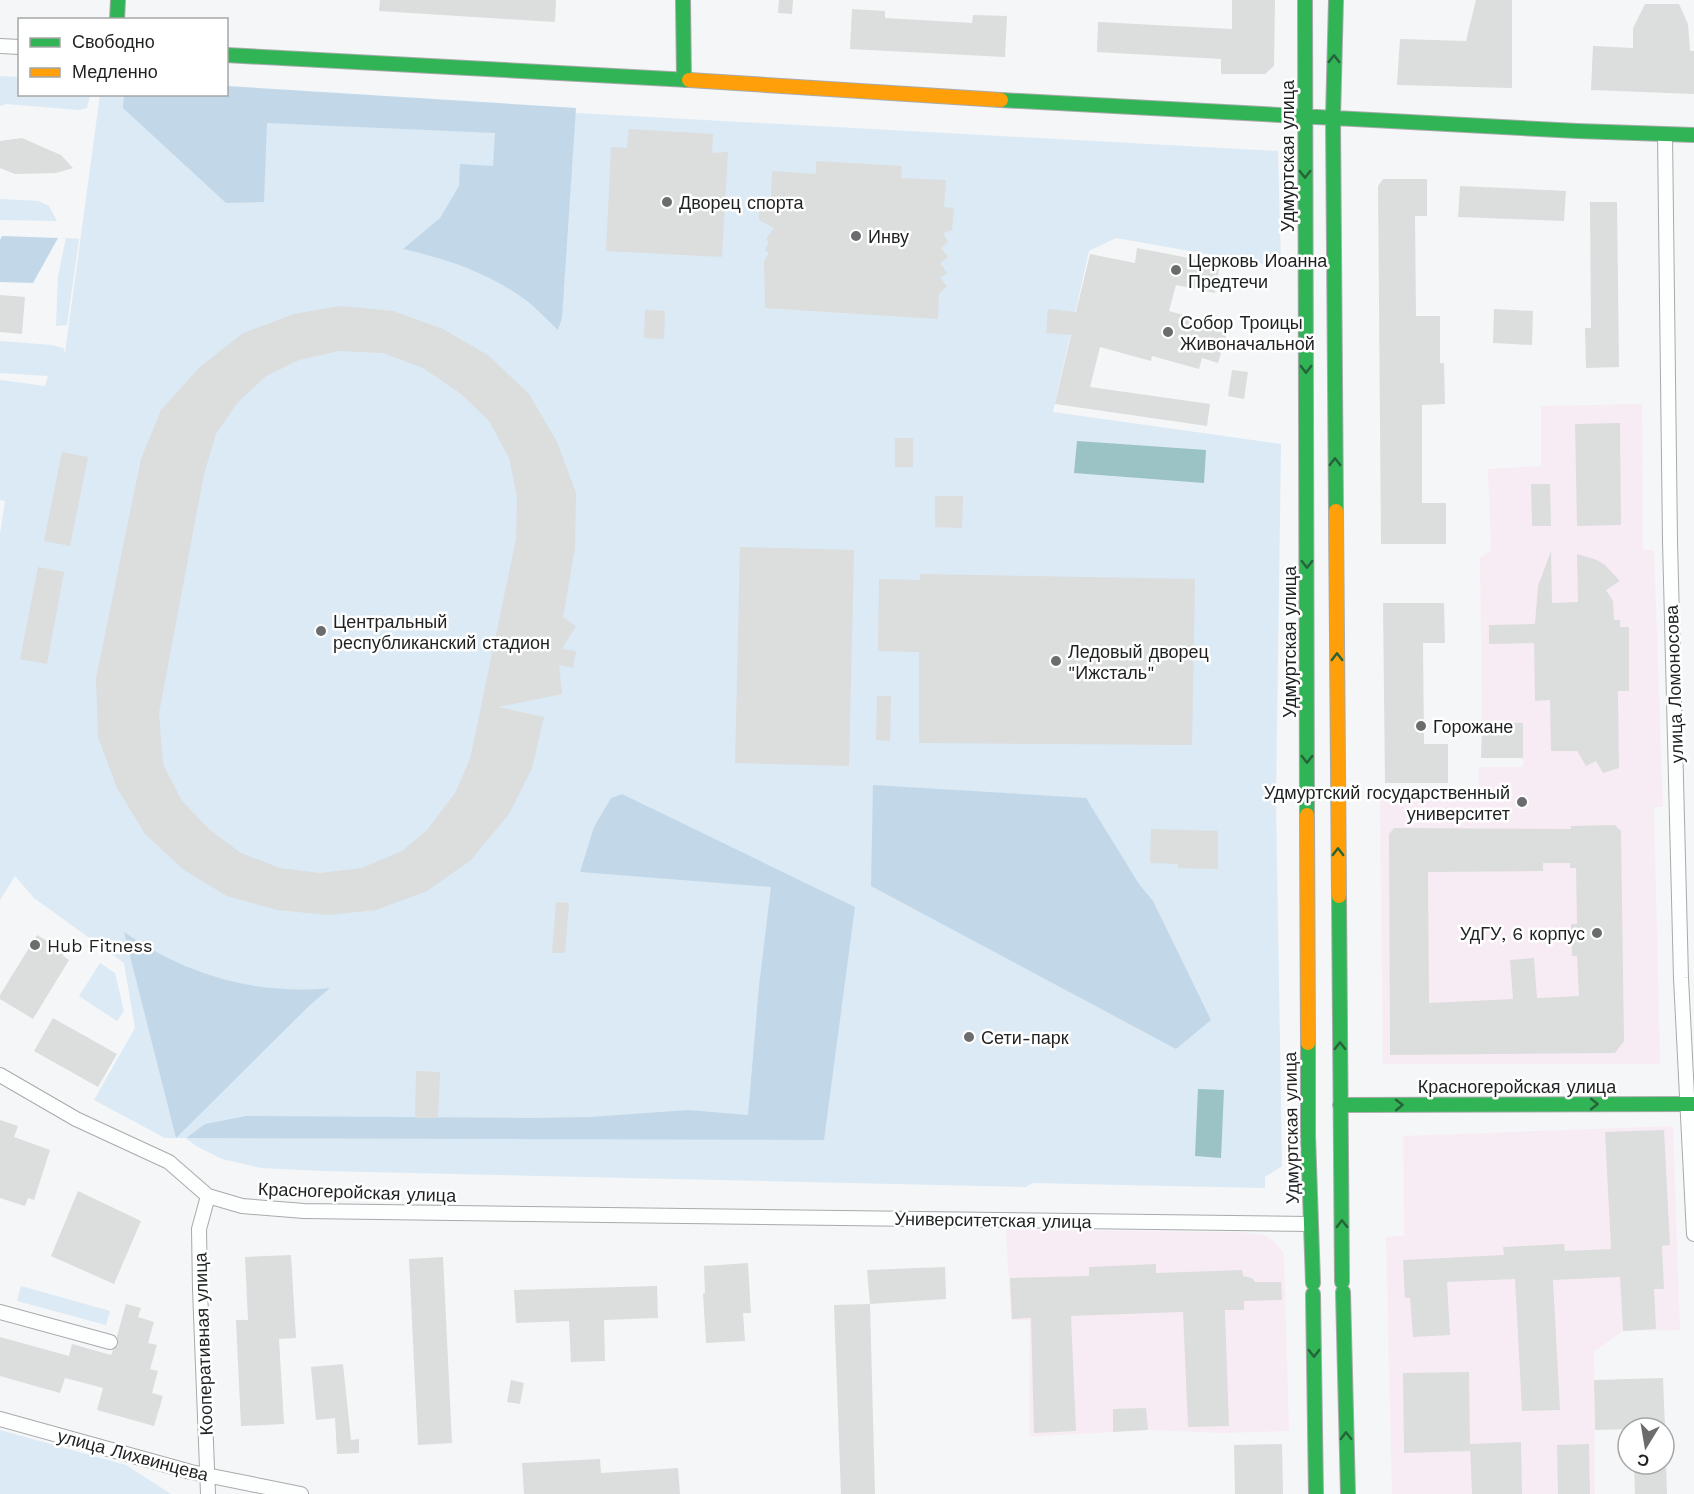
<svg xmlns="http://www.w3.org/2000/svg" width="1694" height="1494" viewBox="0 0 1694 1494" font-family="'Work Sans',sans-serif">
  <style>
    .education { fill: #f8ecf4 }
    .green { fill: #dbeaf5 }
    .forest { fill: #c2d8e9 }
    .water { fill: #9bc2c5 }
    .building { fill: #dcdddd; fill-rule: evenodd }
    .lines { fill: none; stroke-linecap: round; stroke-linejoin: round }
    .street-casing { stroke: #a8aaab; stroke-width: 16 }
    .fast-casing { stroke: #a8aaab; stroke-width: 16 }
    .slow-casing { stroke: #a8aaab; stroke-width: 16 }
    .street { stroke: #fdfefe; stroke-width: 14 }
    .fast { stroke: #30b455; stroke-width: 14 }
    .slow { stroke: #ff9f0a; stroke-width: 14 }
    .oneway { stroke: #276339 }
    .poi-dot { fill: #6a6c6d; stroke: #fff; stroke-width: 2 }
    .labels { text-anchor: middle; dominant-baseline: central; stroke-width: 5; stroke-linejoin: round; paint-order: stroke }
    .street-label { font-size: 18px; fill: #1f2122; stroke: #fff }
    .poi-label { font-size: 18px; fill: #1f2122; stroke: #fff; text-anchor: start }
  </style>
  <rect width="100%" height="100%" fill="#f4f6f8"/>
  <path class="education" d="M1642 404 1643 550H1654L1663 807H1654L1660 1064H1383L1380 798 1478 797 1479 767H1523V723L1482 722 1480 558 1491 550 1488 469 1541 466V406Z
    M1673 1126 1680 1330 1623 1331 1594 1352 1595 1494H1392L1386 1237 1404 1236 1403 1136Z
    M1006 1230 1242 1232 1267 1236 1284 1252 1289 1431 1222 1433 1147 1430 1146 1409 1113 1432 1029 1437 1030 1320H1011Z"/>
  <path class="green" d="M0 76 19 77 20 94 90 95 87 108 79 110 6 104 0 106Z
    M226 94 1278 151 1281 267 1116 238 1089 251 1053 412 1281 444 1276 800 1282 1166 1265 1177V1188L1032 1183 1026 1187 324 1171 261 1168 222 1159 196 1146 186 1138H165L94 1100 135 1028 124 963 34 898 15 876 0 900V534L5 501 0 500V380L45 386 48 376 0 373V341L51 345 63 348 65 353 100 95Z
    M0 199 39 201 49 206 57 221 0 220Z
    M66 238 79 239 67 325 56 326 58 276Z
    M100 963 115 973 124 1011 117 1021 79 996Z
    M21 1286 110 1311 106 1325 17 1301Z
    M0 1430 126 1465 171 1494H0Z"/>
  <path class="forest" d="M227 86 576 108 562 318 558 330C547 320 536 307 523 298 486 272 447 259 403 249L440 218 459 186 460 164 493 166 495 133 267 123 264 202 226 203 123 108 124 95 226 94Z
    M2 236 58 238 33 283 0 282V240Z
    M873 785 1086 798 1139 884 1153 901 1211 1020 1176 1049 871 886Z
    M622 794 855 907 824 1140 186 1138 205 1124 246 1116 533 1118 591 1117 688 1110 748 1115 759 986 771 887 580 872 594 827 611 798Z
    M124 932C184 974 257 996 330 988L310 1005 176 1138Z"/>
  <path class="water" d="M1077 441 1206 450 1204 483 1074 473Z
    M1198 1089 1224 1090 1221 1158 1195 1156Z"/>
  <path class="building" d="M380 0H556L555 22 379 11Z
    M779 0H793L792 14 778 13Z
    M1232 0H1275L1274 66 1265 74H1221V59L1097 52 1098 22 1232 29Z
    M1476 0H1512V88L1397 85 1400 39 1466 41Z
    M1645 4H1679L1688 24 1690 51H1694V94L1591 90 1593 46 1633 48V28Z
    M852 9 885 11V18L972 23 973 15 1007 16 1005 57 850 49Z
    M629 129 713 134 712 153 728 152 722 257 606 251 611 147 627 148Z
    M22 138 61 155 73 168 56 173 15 174 0 168V141Z
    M816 161 902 166 901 178 946 180 944 207 954 208 952 230 943 233 948 242 941 248 948 257 940 263 947 273 940 278 947 286 939 294 938 319 765 308 764 261 769 253 765 250 769 242 766 239 774 228 759 220V198H771L772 171 816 174Z
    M1383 179H1427V216H1415L1416 316H1440V363H1444L1445 404 1422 405V503H1446V544H1381L1378 186Z
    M1460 186 1566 191 1564 221 1458 217Z
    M1590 202H1617L1619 367 1586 368 1585 328H1591Z
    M1137 248 1220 264 1215 293 1176 285 1169 311 1216 324 1214 331 1227 333 1218 363 1202 358 1199 369 1152 356 1151 361 1100 347 1090 387 1210 404 1207 426 1055 404 1071 335 1046 333 1048 309 1076 312 1090 254 1135 263Z
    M0 295 25 297 22 334 0 332Z
    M340 306 393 311 443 329 489 356 529 394 557 442 576 493 575 548 563 617 576 626 562 649 576 651 573 668 559 665 562 694 498 707 544 717 532 768 509 814 471 860 427 891 376 910 328 915 277 910 227 896 184 870 145 834 117 788 98 737 96 678 141 459 161 410 201 366 243 333 294 314ZM339 351 383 353 423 368 460 393 489 421 509 458 517 497 516 539 470 759 455 793 428 829 402 851 362 868 320 873 280 868 241 853 210 830 182 801 163 764 159 713 204 474 216 434 238 402 266 376 299 360Z
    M1494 309 1533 311 1532 345 1493 343Z
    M645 310 665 311 664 339 644 338Z
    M1232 370 1248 372 1244 399 1228 396Z
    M1620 423 1621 525 1577 526 1575 424Z
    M895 438H913V467H895Z
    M62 452 88 457 70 546 44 541Z
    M1531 484H1550L1551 526H1532Z
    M935 496H963L962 528 935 527Z
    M740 547 854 550 849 766 735 763Z
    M1551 551 1552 603 1578 602 1577 554 1597 560 1605 565 1620 581 1606 590 1613 601 1614 620H1620V627H1629V691H1618L1619 768 1603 773 1596 761 1586 766 1577 751H1551L1550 700 1535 701 1534 643 1489 644V625L1535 624 1538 586Z
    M38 567 64 572 47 664 20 659Z
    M920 574 1195 579 1192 745 919 743V652L878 651 879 579 920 580Z
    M1383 603H1444L1445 643H1423L1424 744H1448V783H1385Z
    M877 696H891L890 741 876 740Z
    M1482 722 1523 723V758H1481Z
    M1615 825 1621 831 1624 1041 1615 1053 1390 1055 1389 834 1394 828 1571 829V826ZM1543 863H1570V868H1576L1577 924H1571L1572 956H1577L1579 996 1537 998 1534 958 1510 960 1513 999 1429 1003 1428 872 1543 871Z
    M1151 829 1218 831V869L1178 868V864L1150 863Z
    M556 902 569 903 565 953H552Z
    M37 935 65 952 63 956 69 960 33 1019 0 999V995Z
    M53 1018 117 1054 98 1087 34 1051Z
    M416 1071 440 1072 438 1118H415Z
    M0 1120 18 1126 14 1137 50 1150 34 1200 28 1198 25 1206 0 1198Z
    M1664 1130 1670 1245 1662 1246 1664 1289H1654L1656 1329 1623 1331 1620 1277 1553 1280 1560 1410 1522 1411 1515 1279 1447 1282 1450 1335 1413 1337 1410 1298H1405L1403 1260 1504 1255 1503 1247 1564 1244 1565 1251 1611 1249 1605 1132Z
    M78 1191 141 1221 114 1284 51 1256Z
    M291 1255 296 1338 279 1339 284 1424 241 1426 236 1320H248L245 1257Z
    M443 1257 452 1443 418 1445 409 1259Z
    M748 1263 751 1313H743L745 1341 706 1343 703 1294 705 1293 704 1266Z
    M1156 1264V1273L1242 1270 1243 1276 1252 1278 1255 1282H1281L1282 1300 1244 1301V1310H1225L1229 1426 1188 1427 1183 1312 1071 1316 1076 1431 1034 1433 1031 1318 1012 1319 1010 1278 1089 1276V1267Z
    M945 1267 946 1299 870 1304 867 1270Z
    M657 1286 658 1318 604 1320 605 1361 571 1362 569 1321 516 1323 514 1290Z
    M126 1304 141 1308 138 1317 154 1322 148 1343 157 1345 150 1369 158 1371 152 1393 163 1396 154 1426 97 1410 103 1388 65 1378 60 1393 0 1376V1337L69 1356 72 1344 111 1355 113 1350 118 1345 117 1336Z
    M870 1304 875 1494H841L834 1305Z
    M343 1364 351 1440 359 1439V1453L337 1454 335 1418 316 1420 311 1367Z
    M1469 1372 1470 1451 1404 1453 1403 1373Z
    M1663 1378 1665 1428 1595 1430 1594 1380Z
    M511 1380 524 1383 520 1404 507 1402Z
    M1146 1408 1148 1430 1113 1432V1409Z
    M1521 1442 1522 1494H1472L1470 1444Z
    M1282 1444 1283 1494H1235L1234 1445Z
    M1589 1444 1590 1494H1558L1557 1445Z
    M600 1459 601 1473 678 1468 680 1494H524L522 1463Z
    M1634 1464H1666L1667 1494H1635Z"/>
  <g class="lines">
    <g class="street-casing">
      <path id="street" d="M0 46 20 47
        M1665 134 1670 541 1681 978 1694 1234
        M0 1075 76 1119 169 1162 208 1196 242 1206 304 1211 1311 1224
        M208 1196 199 1229 200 1289 208 1494
        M0 1312 110 1342
        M0 1419 191 1472 301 1494"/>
    </g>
    <g class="fast-casing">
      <path id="fast" d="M683 0 684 80
        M1305 0 1307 815
        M1336 0 1333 118 1336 511
        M117 20 118 0
        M226 55 689 80
        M1001 100 1577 131 1694 135
        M1339 896 1342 1282
        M1308 1043V1135L1313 1283
        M1340 1105 1694 1104
        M1343 1292 1348 1494
        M1313 1294 1316 1494"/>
    </g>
    <g class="slow-casing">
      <path id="slow" d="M689 80 1001 100
        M1336 511 1339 896
        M1307 815 1308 1043"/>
    </g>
    <use href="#street" class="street"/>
    <use href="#fast" class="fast"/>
    <use href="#slow" class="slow"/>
  </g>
  <defs><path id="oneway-chevron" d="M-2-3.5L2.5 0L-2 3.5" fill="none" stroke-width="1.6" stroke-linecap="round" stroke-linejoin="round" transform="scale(1.5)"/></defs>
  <g class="oneway">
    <use href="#oneway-chevron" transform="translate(1334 59) rotate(-89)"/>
    <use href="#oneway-chevron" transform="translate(1305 174) rotate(90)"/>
    <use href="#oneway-chevron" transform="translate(1306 369) rotate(90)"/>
    <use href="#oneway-chevron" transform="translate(1335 462) rotate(-90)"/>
    <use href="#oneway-chevron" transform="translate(1307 564) rotate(90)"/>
    <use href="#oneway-chevron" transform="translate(1337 657) rotate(-90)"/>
    <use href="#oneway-chevron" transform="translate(1307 759) rotate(90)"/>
    <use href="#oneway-chevron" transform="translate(1338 852) rotate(-90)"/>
    <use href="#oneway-chevron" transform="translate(1340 1046) rotate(-90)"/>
    <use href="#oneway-chevron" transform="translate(1594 1104)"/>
    <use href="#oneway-chevron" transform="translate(1399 1105) rotate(-1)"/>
    <use href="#oneway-chevron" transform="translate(1342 1224) rotate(-91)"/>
    <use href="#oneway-chevron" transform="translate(1314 1353) rotate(89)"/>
    <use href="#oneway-chevron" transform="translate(1346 1436) rotate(-91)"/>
  </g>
  <g class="poi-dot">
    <circle cx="667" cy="202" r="6"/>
    <circle cx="856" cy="236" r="6"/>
    <circle cx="1176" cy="270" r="6"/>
    <circle cx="1168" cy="332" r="6"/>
    <circle cx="321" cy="631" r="6"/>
    <circle cx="1056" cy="661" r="6"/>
    <circle cx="1421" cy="726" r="6"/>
    <circle cx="1522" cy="802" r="6"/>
    <circle cx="1597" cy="933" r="6"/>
    <circle cx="35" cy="945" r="6"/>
    <circle cx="969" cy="1037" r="6"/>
  </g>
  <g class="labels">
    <g class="street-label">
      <text transform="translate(1287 156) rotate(-90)">Удмуртская улица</text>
      <text transform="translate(1289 642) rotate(-90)">Удмуртская улица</text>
      <text transform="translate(1674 684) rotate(-92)">улица Ломоносова</text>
      <text x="1517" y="1086">Красногеройская улица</text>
      <text transform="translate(1291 1128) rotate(-91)">Удмуртская улица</text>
      <text transform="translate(357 1192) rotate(2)">Красногеройская улица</text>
      <text transform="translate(993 1220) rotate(1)">Университетская улица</text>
      <text transform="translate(203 1344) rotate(-92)">Кооперативная улица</text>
      <text transform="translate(133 1455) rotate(15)">улица Лихвинцева</text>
    </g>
    <g class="poi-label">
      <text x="679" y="202">Дворец спорта</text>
      <text x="868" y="236">Инву</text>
      <text x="1188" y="260">Церковь Иоанна<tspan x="1188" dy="21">Предтечи</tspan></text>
      <text x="1180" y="322">Собор Троицы<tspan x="1180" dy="21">Живоначальной</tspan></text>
      <text x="333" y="621">Центральный<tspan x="333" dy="21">республиканский стадион</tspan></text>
      <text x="1068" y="651">Ледовый дворец<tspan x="1068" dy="21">"Ижсталь"</tspan></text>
      <text x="1433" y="726">Горожане</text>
      <text x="1510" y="792" text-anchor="end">Удмуртский государственный<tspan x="1510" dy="21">университет</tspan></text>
      <text x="1585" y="933" text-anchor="end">УдГУ, 6 корпус</text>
      <text x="47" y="945">Hub Fitness</text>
      <text x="981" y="1037">Сети-парк</text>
    </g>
  </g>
  <rect x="18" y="18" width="210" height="78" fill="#ffffff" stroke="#a5a6a7" stroke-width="1.5"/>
  <rect x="30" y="38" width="30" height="9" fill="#30b455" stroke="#a5a6a7" stroke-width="1.5"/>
  <text x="72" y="48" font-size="18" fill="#1f2122">Свободно</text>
  <rect x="30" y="68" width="30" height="9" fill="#ff9f0a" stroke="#a5a6a7" stroke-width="1.5"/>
  <text x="72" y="78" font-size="18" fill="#1f2122">Медленно</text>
  <g transform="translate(1646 1446) rotate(191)"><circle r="28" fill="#ffffff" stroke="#a5a6a7" stroke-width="1.5"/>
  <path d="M0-4.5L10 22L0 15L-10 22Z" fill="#6a6c6d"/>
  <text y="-9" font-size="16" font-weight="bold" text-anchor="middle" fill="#1f2122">С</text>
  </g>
</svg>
